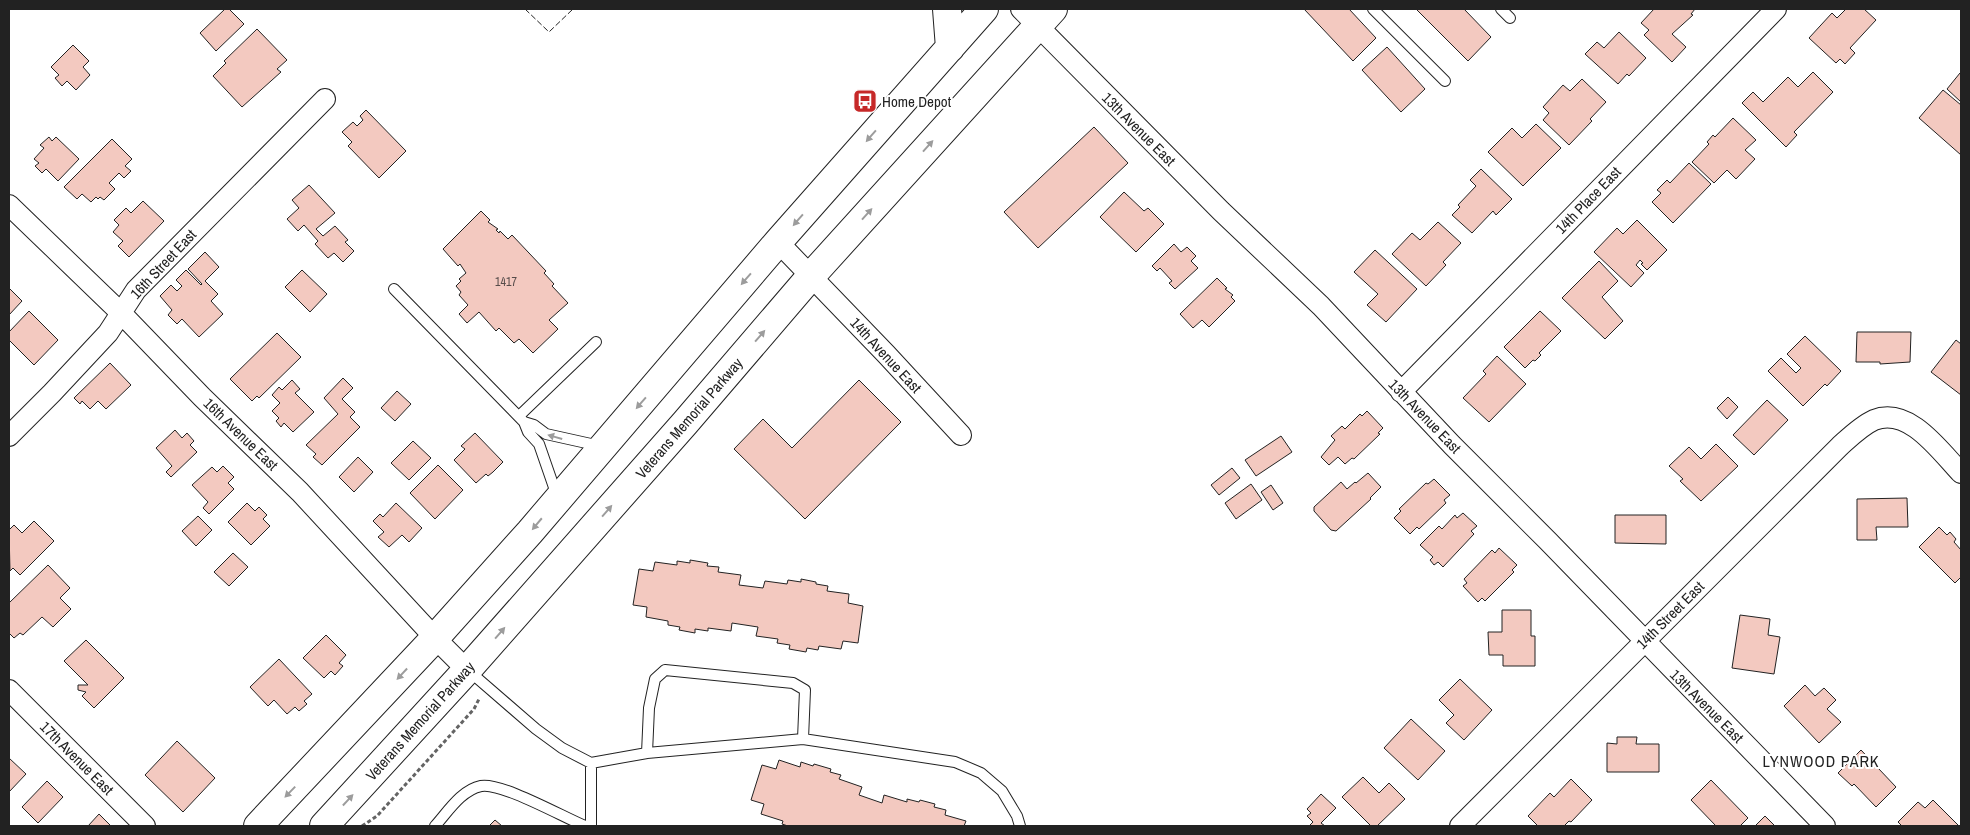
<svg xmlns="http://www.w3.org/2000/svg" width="1970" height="835" viewBox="0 0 1970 835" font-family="'Archivo Narrow',sans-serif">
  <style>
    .building { fill: #f3c9c0; stroke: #222 }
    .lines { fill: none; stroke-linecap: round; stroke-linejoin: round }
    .service-casing { stroke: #222; stroke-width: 12 }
    .minor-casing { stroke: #222; stroke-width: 22 }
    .primary-casing { stroke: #222; stroke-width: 30 }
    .path { stroke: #646464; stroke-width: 3; stroke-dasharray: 4 2.5; stroke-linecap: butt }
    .service { stroke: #fff; stroke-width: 10 }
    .minor { stroke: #fff; stroke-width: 20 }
    .primary { stroke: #fff; stroke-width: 28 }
    .fence { stroke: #222; stroke-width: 1; stroke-dasharray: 6 2.5; stroke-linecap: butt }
    .oneway { fill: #9c9c9c }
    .labels { text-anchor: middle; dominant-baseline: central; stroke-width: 4; stroke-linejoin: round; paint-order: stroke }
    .number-label { font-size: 12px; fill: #564c4a }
    .poi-label { font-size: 15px; fill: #222; stroke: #fff; text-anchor: start }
    .street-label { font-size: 15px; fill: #222; stroke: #fff }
    .neighbourhood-label { font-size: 16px; letter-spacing: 1px; fill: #222; stroke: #fff }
  </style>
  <rect width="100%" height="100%" fill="#fff"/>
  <path class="building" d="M225 9H229L244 24 216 51 200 33Z
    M1304 9H1349L1376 38 1353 61Z
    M1416 9H1464L1491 37 1468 61Z
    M1654 9H1695L1691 14 1693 15 1672 34 1686 47 1672 62 1644 35 1649 30 1641 23Z
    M1846 9H1864L1876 20 1850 48 1855 53 1845 64 1840 59 1836 63 1809 38 1832 13 1837 18Z
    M257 29 287 60 277 69 281 72 242 107 213 76 226 63 224 61Z
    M1619 32 1646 58 1629 76 1627 74 1618 84 1585 54 1597 42 1604 48Z
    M73 45 89 61 83 67 90 75 76 90 67 81 62 86 55 78 59 75 51 67Z
    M1387 47 1425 89 1401 112 1362 70Z
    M1813 72 1833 92 1794 132 1797 135 1786 147 1742 103 1753 92 1763 102 1788 77 1798 87Z
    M1960 73 1961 74V102L1947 89Z
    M1582 79 1606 102 1590 119 1592 121 1569 145 1543 120 1549 113 1543 107 1563 85 1570 91Z
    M1943 90 1961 105V155L1919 118Z
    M366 110 406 151 379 178 348 146 352 142 342 132 353 122 357 126 363 120 360 116Z
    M1733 118 1756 140 1745 150 1755 159 1736 179 1727 170 1714 183 1692 162 1709 144 1707 142 1713 135 1715 137Z
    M1536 124 1561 148 1523 186 1488 152 1512 128 1522 138Z
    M1094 127 1128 163 1038 248 1004 212Z
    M49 137 52 141 56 137 79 159 58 181 46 169 42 173 35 166 39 163 34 159 44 148 40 145Z
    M112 139 132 159 125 166 131 171 124 178 119 173 109 183 115 189 104 200 100 197 98 199 96 197 91 202 82 194 77 199 64 187Z
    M1689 163 1711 184 1673 223 1652 202 1661 193 1657 190 1667 180 1670 183Z
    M1481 169 1512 199 1496 215 1493 211 1472 233 1452 215 1460 207 1458 205 1476 186 1470 180Z
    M309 185 335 213 316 229 323 236 335 226 348 240 345 242 354 251 343 262 334 253 328 258 315 244 318 241 304 225 298 231 287 219 299 208 292 200Z
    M1124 192 1144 211 1148 208 1164 224 1136 252 1100 217Z
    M143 201 164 221 129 257 118 246 123 241 113 232 119 225 114 220 126 208 131 213Z
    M481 211 490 220 488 222 498 229 496 230 499 233 500 231 508 239 512 235 546 271 544 273 554 284 552 286 568 303 549 320 558 329 533 353 519 339 514 343 499 328 496 331 479 312 467 323 459 314 468 305 459 295 461 292 456 286 461 281 459 279 466 273 460 264 458 266 443 249Z
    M1637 220 1667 250 1647 270 1641 264 1643 263 1640 260 1636 265 1644 273 1631 287 1594 252 1617 228 1623 234Z
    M1438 222 1461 243 1443 262 1446 265 1426 286 1392 254 1412 233 1420 240Z
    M1174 244 1181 252 1187 247 1196 256 1191 261 1198 268 1175 289 1169 283 1172 281 1160 268 1157 271 1152 266Z
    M1375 250 1417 289 1386 322 1367 305 1378 294 1354 272Z
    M205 252 219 267 205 281 218 294 211 301 223 314 199 337 182 319 177 324 168 315 172 310 160 296 171 285 177 291 182 286 176 280 186 270 201 285 202 284 188 269Z
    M1599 261 1618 281 1602 297 1623 321 1605 339 1562 298Z
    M302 270 327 294 310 312 285 287Z
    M1217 278 1227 288 1225 289 1233 295 1231 297 1235 301 1209 327 1202 320 1193 328 1180 314Z
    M9 288 22 301 9 315Z
    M29 311 58 340 34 365 9 340V332Z
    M1540 311 1561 331 1539 353 1541 355 1535 361 1533 360 1525 368 1504 347Z
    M1857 332H1911L1910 362 1880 364V362H1856Z
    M277 333 301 357 259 398 257 396 252 401 230 379Z
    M1805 336 1841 371 1827 386 1825 384 1803 406 1768 371 1781 358 1796 373 1801 368 1787 354Z
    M1956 340 1961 344V395L1931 372Z
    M1497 356 1526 384 1489 422 1463 398 1486 374 1483 371Z
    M110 363 131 385 106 409 98 401 90 409 82 401 80 404 74 398Z
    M343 378 353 388 342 399 355 412 350 417 360 427 322 465 313 457 316 454 306 445 338 414 324 398Z
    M292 380 300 389 295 393 314 412 293 432 284 423 281 427 276 421 279 418 272 411 280 403 272 395 279 387 282 390Z
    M859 380 901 422 805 519 734 449 763 419 792 448Z
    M397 391 411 404 395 421 381 408Z
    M1728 397 1738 407 1727 419 1717 408Z
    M1767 400 1788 420 1754 455 1733 435Z
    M1367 411 1383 428 1378 433 1380 434 1354 459 1352 458 1345 464 1338 457 1329 465 1321 457 1335 440 1331 436 1342 426 1345 429 1360 414 1362 416Z
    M175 430 182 438 187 433 194 441 190 445 197 452 171 477 166 472 172 466 156 448Z
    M475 433 503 462 493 472 488 476 486 474 476 483 454 460 465 449 461 446Z
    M1281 436 1292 452 1256 476 1245 460Z
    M413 441 431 458 409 480 391 463Z
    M1716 444 1738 466 1701 501 1680 481 1683 479 1669 466 1689 447 1701 459Z
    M358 457 373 472 354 492 339 477Z
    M438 465 463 490 435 519 410 493Z
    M223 466 234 477 228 483 234 489 209 514 203 508 208 502 192 485 212 467 217 472Z
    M1232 468 1240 478 1219 495 1211 485Z
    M1368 473 1381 487 1370 498 1371 499 1336 531 1331 530 1314 511V507L1341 482 1347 489 1355 482 1356 483Z
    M1434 479 1450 495 1444 500 1446 503 1419 529 1417 527 1410 534 1394 518 1401 511 1399 509 1426 483 1428 484Z
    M1251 484 1262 500 1236 519 1225 503Z
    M1271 485 1283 503 1273 510 1261 492Z
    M1907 498 1908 527H1876L1877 540H1857V499Z
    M247 503 255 511 259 507 267 515 263 519 270 526 251 545 228 522Z
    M396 503 422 528 409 542 402 535 389 547 378 537 384 532 373 521 380 514 383 517Z
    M1463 513 1477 526 1471 531 1474 534 1443 567 1438 562 1434 565 1430 560 1433 557 1420 545 1439 526 1442 529 1455 515 1457 518Z
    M1615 515H1666V544L1615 543Z
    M198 516 212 530 196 546 182 531Z
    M34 521 54 541 20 575 13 568 10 571 9 530 14 525 22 533Z
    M1939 527 1947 535 1950 532 1956 539 1954 542 1961 550V577L1955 583 1919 547Z
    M1499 548 1517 565 1512 570 1514 572 1485 601 1482 598 1478 602 1463 586 1467 583 1464 579 1492 550 1495 553Z
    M233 553 248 567 229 586 214 572Z
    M690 560 708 563 707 566 719 567 718 572 741 575 739 585 763 588 765 581 787 584 788 580 801 582V579L816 582V584L828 586 827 591 849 594 848 603 863 606 858 643 843 641 841 649 819 646 818 650 807 648 806 652 789 649 790 645 777 643 778 639 756 636 758 627 732 623 731 631 708 628V631L695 629V633L679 630 680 627 668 625V621L646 617 647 607 633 605 639 569 653 571 655 562 677 565V561L690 563Z
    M48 565 70 588 60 598 71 609 53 627 42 617 23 635 20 633 14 638 9 633V603Z
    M1502 610H1531V636H1535V666H1503V655H1489L1488 632H1502Z
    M1740 615 1770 619 1768 635 1780 637 1774 674 1732 668Z
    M326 635 346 655 339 663 343 666 335 675 331 671 324 678 303 658Z
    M86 640 124 678 94 708 82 696 86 692 78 690V685H88L64 661Z
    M279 659 312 694 304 701 307 704 299 711 295 707 287 714 274 700 268 706 250 687Z
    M1460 679 1492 710 1464 740 1446 723 1454 715 1439 700Z
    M1805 685 1815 696 1824 688 1836 700 1827 709 1841 722 1819 743 1784 706Z
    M1411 719 1445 751 1418 780 1384 748Z
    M1617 737H1637L1636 744H1659V772H1607V743L1617 744Z
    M177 741 215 778 183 812 145 775Z
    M1861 750 1896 787 1876 807 1854 784 1852 786 1838 773Z
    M9 758 26 774 9 792Z
    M779 760 800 767 801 762 813 766 814 764 831 769 830 772 841 775 839 779 862 787 859 795 882 803 884 795 907 802V799L919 802 920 800 935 804 934 807 946 810 945 815 966 821 964 826H788L782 824 783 821 761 814 764 804 751 800 762 765 776 769Z
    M1363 777 1379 793 1389 783 1405 799 1377 826H1371L1342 797Z
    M1571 779 1592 800 1571 822 1569 821 1564 826H1538L1528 816 1550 793 1554 797Z
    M1711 780 1748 818 1740 826H1716L1691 800Z
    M47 781 63 797 38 823 22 807Z
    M1321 794 1336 808 1321 823 1325 826H1309L1313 822 1307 816 1311 813 1307 809Z
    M1933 800 1959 826H1902L1898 822 1918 802 1925 808Z
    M99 814 111 826H88Z
    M1765 816 1775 826H1755Z
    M495 820 502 826H489Z"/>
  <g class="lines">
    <g class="service-casing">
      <path id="service" d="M1373 9 1445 81
        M1501 9 1510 18
        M394 289 524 422
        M519 416 596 342
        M557 496 539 444 528 432 524 422 534 425 546 434 600 446
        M469 671 536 729 562 748 591 763 647 753 803 739 955 762 981 773 1002 791 1017 816 1020 826
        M647 753 649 708 655 679 665 670 793 683 805 690 803 739
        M435 826C447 813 461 790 481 786 501 782 563 817 585 826
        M591 826V763"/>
    </g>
    <g class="minor-casing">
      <path id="minor" d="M1021 9 1221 211 1321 306 1452 445 1548 541 1825 826
        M9 205 121 313 202 397 300 492 435 638 467 670
        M778 242 886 354 961 435
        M1401 392 1776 9
        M9 436 52 393 108 333 136 290 325 99
        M9 690 145 826
        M1460 826 1840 446C1850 437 1861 426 1874 420 1909 406 1940 451 1961 473"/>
    </g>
    <g class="primary-casing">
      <path id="primary" d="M947 9 950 48
        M258 826 435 638 530 532 778 242 984 9
        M324 826 467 670 685 423 811 276 1053 9"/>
    </g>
    <path class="path" d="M362 826 377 816 474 709 479 699"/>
    <use href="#service" class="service"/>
    <use href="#minor" class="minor"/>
    <use href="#primary" class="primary"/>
    <path class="fence" d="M525 9 549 32 573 9"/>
  </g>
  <defs><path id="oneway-solid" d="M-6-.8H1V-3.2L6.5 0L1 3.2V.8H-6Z" transform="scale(1.25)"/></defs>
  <g class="oneway">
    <use href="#oneway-solid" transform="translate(871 136) rotate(131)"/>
    <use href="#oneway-solid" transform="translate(928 146) rotate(-48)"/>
    <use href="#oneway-solid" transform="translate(867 214) rotate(-48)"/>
    <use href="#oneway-solid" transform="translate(798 220) rotate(131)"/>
    <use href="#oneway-solid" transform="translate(746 279) rotate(131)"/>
    <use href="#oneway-solid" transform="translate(760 336) rotate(-49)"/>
    <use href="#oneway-solid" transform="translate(641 403) rotate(131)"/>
    <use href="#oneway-solid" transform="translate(555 437) rotate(-164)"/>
    <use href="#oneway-solid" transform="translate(607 511) rotate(-49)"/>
    <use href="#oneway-solid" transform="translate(537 524) rotate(130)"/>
    <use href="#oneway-solid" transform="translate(500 633) rotate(-49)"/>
    <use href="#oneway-solid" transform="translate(402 674) rotate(133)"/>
    <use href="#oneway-solid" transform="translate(290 792) rotate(134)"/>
    <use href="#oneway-solid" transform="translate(348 800) rotate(-47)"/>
  </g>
  <defs>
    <g id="bus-square" transform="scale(1.25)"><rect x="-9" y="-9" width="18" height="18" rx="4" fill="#c62828" stroke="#fff"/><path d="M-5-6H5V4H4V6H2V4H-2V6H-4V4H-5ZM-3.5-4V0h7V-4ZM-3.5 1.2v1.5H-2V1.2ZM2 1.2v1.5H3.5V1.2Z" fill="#fff"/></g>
  </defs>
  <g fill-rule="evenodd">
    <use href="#bus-square" x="865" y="101"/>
  </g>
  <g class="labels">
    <g class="number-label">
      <text x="506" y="282">1417</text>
    </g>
    <g class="poi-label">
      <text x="882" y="101">Home Depot</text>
    </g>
    <g class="street-label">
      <text transform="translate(1139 129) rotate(45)">13th Avenue East</text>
      <text transform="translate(1588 200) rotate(-46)">14th Place East</text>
      <text transform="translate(163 264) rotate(-47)">16th Street East</text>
      <text transform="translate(886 355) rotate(47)">14th Avenue East</text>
      <text transform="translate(1425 416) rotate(46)">13th Avenue East</text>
      <text transform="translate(689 418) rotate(-49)">Veterans Memorial Parkway</text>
      <text transform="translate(241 434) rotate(44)">16th Avenue East</text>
      <text transform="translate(1670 615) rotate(-45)">14th Street East</text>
      <text transform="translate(1707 706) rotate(45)">13th Avenue East</text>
      <text transform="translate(420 721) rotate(-48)">Veterans Memorial Parkway</text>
      <text transform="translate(77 758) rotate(45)">17th Avenue East</text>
    </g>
    <g class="neighbourhood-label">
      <text x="1821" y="761">LYNWOOD PARK</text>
    </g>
  </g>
  <rect width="1970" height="835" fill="none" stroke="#222222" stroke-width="20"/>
</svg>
